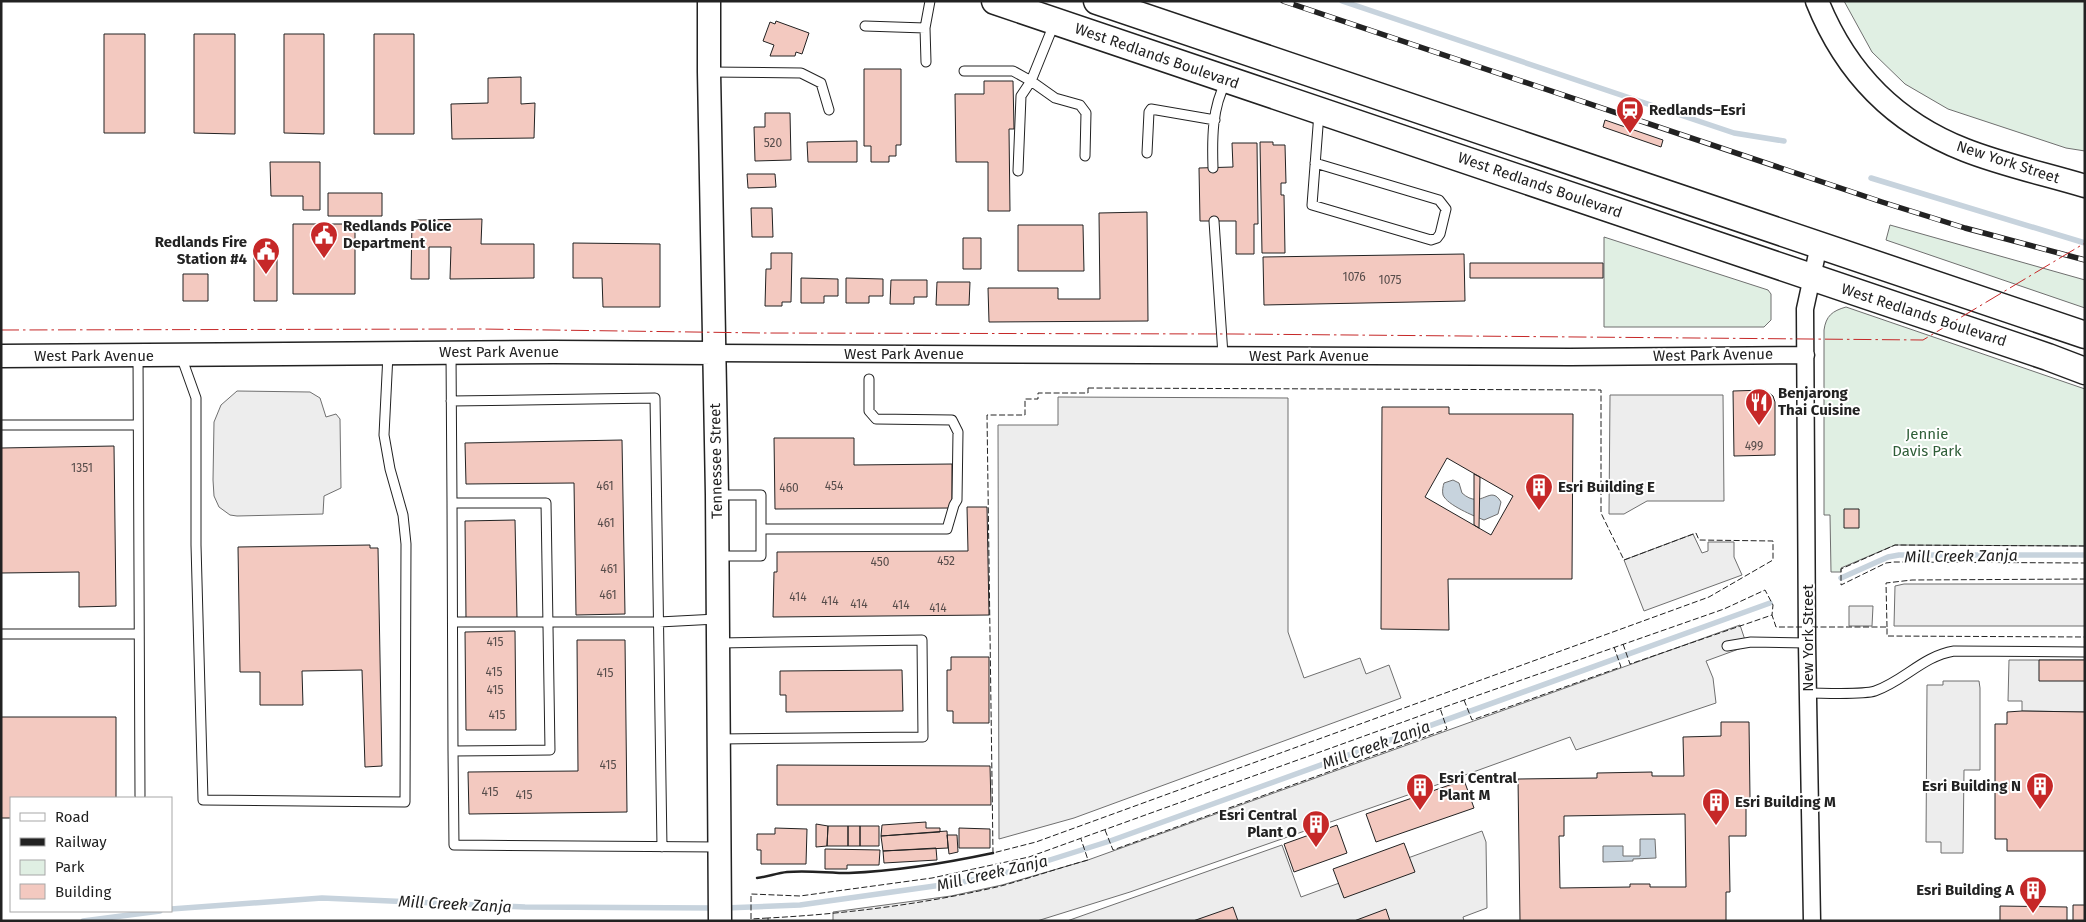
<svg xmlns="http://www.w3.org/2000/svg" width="2086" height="922" viewBox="0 0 2086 922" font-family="'Fira Sans',sans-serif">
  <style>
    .green { fill: #e0efe3; stroke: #6f6f6f }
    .parking { fill: #ededed; stroke: #6f6f6f }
    .water { fill: #c7d3dd; stroke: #6f6f6f }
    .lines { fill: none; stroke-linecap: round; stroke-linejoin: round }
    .stream { stroke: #c7d3dd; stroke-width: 5.5 }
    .building { fill: #f3c9c0; stroke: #222; fill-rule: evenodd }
    .lane-casing { stroke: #222; stroke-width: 11 }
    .street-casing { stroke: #222; stroke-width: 19 }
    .secondary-casing { stroke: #222; stroke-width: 25 }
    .primary-casing { stroke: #222; stroke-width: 29 }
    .lane { stroke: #fff; stroke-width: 9 }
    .street { stroke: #fff; stroke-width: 16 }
    .secondary { stroke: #fff; stroke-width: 22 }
    .primary { stroke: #fff; stroke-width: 26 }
    .rail-casing { stroke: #222; stroke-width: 5.5 }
    .rail { stroke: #fff; stroke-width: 4; stroke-dasharray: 11; stroke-linecap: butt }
    .fence { stroke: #222; stroke-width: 1; stroke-dasharray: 6 2.5; stroke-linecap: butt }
    .wall { stroke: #222; stroke-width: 2.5 }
    .power { stroke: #c62828; stroke-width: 1; stroke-dasharray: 18 4 2.5 4; stroke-linecap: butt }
    .labels { text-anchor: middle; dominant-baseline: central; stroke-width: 4; stroke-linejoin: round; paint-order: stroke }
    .number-label { font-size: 12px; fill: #564c4a }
    .street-label { font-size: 15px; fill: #222; stroke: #fff }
    .poi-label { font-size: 15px; font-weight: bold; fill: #222; stroke: #fff; text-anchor: start }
    .park-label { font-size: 15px; fill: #2f5e38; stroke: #fff }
    .water-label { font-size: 16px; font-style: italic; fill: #222; stroke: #fff }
  </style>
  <rect width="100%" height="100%" fill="#fff"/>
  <path class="green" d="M1844 1H2085V151L2066 148 1948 109 1905 84 1872 52Z
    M1890 225 2085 280V308L1886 240Z
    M1604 237 1768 290 1771 294V320L1764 327H1604Z
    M1846 307 2085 389V546L1895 545 1841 568V572H1831L1830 515H1824V330C1826 316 1832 311 1846 307Z"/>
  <path class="parking" d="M237 391 310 392 320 398 326 417 336 414 340 419 341 488 324 496 323 514 237 516 230 515 219 507 214 496 213 480 214 422 221 405Z
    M1610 395H1723L1724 501H1647L1624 514H1609Z
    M1058 397 1288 398V632L1304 678 1360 658 1366 674 1389 665 1401 698 1074 818 999 839 998 425H1058Z
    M1693 534 1702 553 1708 551V542H1734V557L1742 575 1644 611 1624 560Z
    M1904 584H2085V626H1894L1895 586Z
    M1849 606H1873L1872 626H1849Z
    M1740 625 1747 646 1706 661 1713 678 1716 703 1576 750 1570 737 1465 775 1130 892 1037 921H833V912L951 896 1002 885 1088 860Z
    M2009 660H2085V712L2022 711V701H2008Z
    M1943 681H1979L1980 688V770H1964L1963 853H1941V842H1926L1927 685H1943Z
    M1482 831 1486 842 1487 908 1463 917 1464 921H1067L1282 845 1301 897Z"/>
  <path class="water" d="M1453 480 1459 483 1462 493C1482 511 1490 483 1501 502L1498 514 1484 520C1474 516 1447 505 1443 495 1442 491 1443 486 1444 483Z
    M1640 839H1655L1656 858 1633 859V861L1603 862V846H1623V856H1640Z"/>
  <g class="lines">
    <path class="stream" d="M1342 1 1734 133 1784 141
      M1871 178 2085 243
      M1841 578 1888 557 1899 555H2085
      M725 908 800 905 963 882 1018 870 1110 841 1770 603
      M171 909 322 898 525 907 716 908
      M83 921 160 911"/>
  </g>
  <path class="building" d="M776 21 809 33 802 54 796 52 795 56H770L774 45 763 41 770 22 775 24Z
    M104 34H145V133H104Z
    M194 34H235V134L194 133Z
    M284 34H324V134L284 133Z
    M374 34H414V134H374Z
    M864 69H901V145H896V156H889V162H871V146H864Z
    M521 77V104L535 103 534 138 452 139 451 104 488 103V78Z
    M984 81H1013L1014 129H1009L1010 211H988V162H956L955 94H984Z
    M765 113H790L791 160 755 161 754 127H765Z
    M1605 120 1663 140 1661 147 1603 127Z
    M857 141V162H808L807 142Z
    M1260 142H1273V145H1285L1286 183H1281V195H1284L1285 253H1262Z
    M1232 143H1257L1258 224H1254V254H1236V221H1200L1199 168 1233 167Z
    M270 162H320V210H303V196H271Z
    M747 174H775L776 187 748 188Z
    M328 193H382V216H328Z
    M751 208H772L773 237H752Z
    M1147 212 1148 321 989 322 988 288H1058V299H1100L1099 213Z
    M482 219 481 244H534V278L450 279 451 247H429V279H411L412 220Z
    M293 224H355V294H293Z
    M1018 225H1083L1084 271H1018Z
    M963 238H981V269H963Z
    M573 243 660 244V307H603L602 278H573Z
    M254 248H277V301H254Z
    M771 253H792L791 302H782V306H765L766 269H771Z
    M1464 254 1465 301 1264 305 1263 257Z
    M1470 263H1603V278H1470Z
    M183 274H208V301H183Z
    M801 278 838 279V296H824V303H801Z
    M846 278 883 279V296H869V303H846Z
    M891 280H927V297H914V304H890Z
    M937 282H970L969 305H936Z
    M1765 390 1773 396 1775 402V455L1734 456 1733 391Z
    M1382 407H1449V414H1573L1572 579H1448L1449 630 1381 629ZM1447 458 1513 496 1491 535 1425 497Z
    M774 438H854V465L952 464V508L775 509Z
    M622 440 625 614 576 615 574 483 466 484 465 443Z
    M114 446 116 606 79 607V572L1 573V448Z
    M1474 474 1480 477 1479 528 1474 525Z
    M967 507H987L989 615 773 617 774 572H777V552L968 551Z
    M1844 509H1859V528H1844Z
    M515 520 517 618 466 619 465 521Z
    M370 545V548H378L382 766 365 767 362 670 302 671 303 705H260V672H240L238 547Z
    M515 631 516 730H466L465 632Z
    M577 640H625L627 812 469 814 468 772 578 771Z
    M951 657H989V723H953V711H947V670H951Z
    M2039 660H2085V681H2039Z
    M902 670 903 711 786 712V695H780V671Z
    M2022 711 2085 712V851H2007V839H1995V724H2007V712Z
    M1 717H116V798H11V818H1Z
    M1721 722H1749L1750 798 1746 799V836H1729L1730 892H1726V921H1520L1518 779 1597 778V773L1652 772V776H1684L1683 737 1721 736ZM1685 814 1686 887H1650V884H1630V887L1560 888 1559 836H1564V816Z
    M777 765 990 766 991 805H777Z
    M1464 780 1474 808 1376 842 1366 814Z
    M926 822V828H940V832L881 836 882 825Z
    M816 824 828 826 827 846 816 847Z
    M1337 825 1347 853 1294 872 1284 844Z
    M828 826H848V846H827Z
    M848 826H860V846H848Z
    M860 826H879V846H860Z
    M775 828 807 829 806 864H761V850H757V834H775Z
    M959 828 990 829V848H959Z
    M947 831 948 848 883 851 881 836Z
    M947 835H957L958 852 949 854Z
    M1404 843 1415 872 1344 898 1333 869Z
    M936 848 937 860 884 863 883 851Z
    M825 849 880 850 879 865H847V869H825Z
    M2073 905H2085V921H2073Z
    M2000 906 2067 907V921H2000Z
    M1233 907 1238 921H1193Z
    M1386 909 1390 921H1354Z"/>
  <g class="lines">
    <g class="lane-casing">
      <path id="lane" d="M1054 24 1031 81 1055 98 1080 105 1086 113 1085 156
        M865 26 925 28
        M926 62 925 28 930 1
        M964 71H1013L1031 81 1021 96 1018 171
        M709 72 801 73 821 83 829 110
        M1147 153 1149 112 1151 109 1215 120
        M1315 163 1439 200 1446 209 1440 234 1437 238 1431 240 1312 205 1319 113
        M1213 168C1212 139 1212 107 1226 82
        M1214 221 1223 355
        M451 353 452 503H546L550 750 453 751 454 845 718 847
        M138 355 140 796
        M181 356 196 398V545L203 800 405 802 406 544 403 515 390 469 384 435 388 354
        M451 401 655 398 662 847
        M1 425H138
        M717 495H761V529H947L954 505 957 500 958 432 952 420 876 419 869 411V379
        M452 503 453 751
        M718 556H761V529
        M453 622H659L717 619
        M1 634H139
        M719 643 922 640 923 737 719 739
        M1727 646 1751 642 1807 643
        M1809 693C1824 693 1863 695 1875 691 1904 681 1923 656 1954 651L2085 652"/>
    </g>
    <g class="street-casing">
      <path id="street" d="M714 353 1570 357 1806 355
        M1812 921 1807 643 1805 309 1819 245"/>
    </g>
    <g class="secondary-casing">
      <path id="secondary" d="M709 1V72L717 495 720 921
        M1817 1C1845 71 1893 122 1965 150 2003 165 2045 174 2085 186
        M1 356 553 352 714 353"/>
    </g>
    <g class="primary-casing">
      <path id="primary" d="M995 1 2048 357 2085 371
        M1097 1 2085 335"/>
    </g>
    <use href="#lane" class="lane"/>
    <use href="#street" class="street"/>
    <use href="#secondary" class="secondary"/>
    <use href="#primary" class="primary"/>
    <g class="rail-casing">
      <path id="rail" d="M1283 1 1882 202 1965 228 2085 260"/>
    </g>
    <use href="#rail" class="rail"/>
    <path class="fence" d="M1088 388 1601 390V513L1624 560 1696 533 1699 540 1773 541V560L1709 597 1036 842 993 853 987 415H1025V399H1038V393H1088Z
      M2085 546 1895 545 1841 569V585L1886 563 1894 562 2085 563
      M1812 627H1887V636L2085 637
      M1887 627 1886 583 1912 580 2085 579
      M1623 644 1630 664 1772 615 1776 627H1802
      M1464 700 1472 720 1621 667 1614 647
      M1105 830 1113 850 1447 729 1440 708
      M768 918 751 919V894L800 896 932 878 1029 857 1453 704 1724 609 1765 590 1773 605 1772 615
      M768 921V918C845 914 925 904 1001 886 1030 878 1059 868 1088 860L1081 839"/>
    <path class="wall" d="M757 878C767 877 777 873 787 872 807 870 828 873 849 873 897 871 946 863 993 853"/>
    <path class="power" d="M1 330 480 329 763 333 1235 334 1923 340 2085 243"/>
  </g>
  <defs>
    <g id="station-pin" transform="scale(1.4375)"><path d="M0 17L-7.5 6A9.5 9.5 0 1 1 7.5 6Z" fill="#c62828" stroke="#fff"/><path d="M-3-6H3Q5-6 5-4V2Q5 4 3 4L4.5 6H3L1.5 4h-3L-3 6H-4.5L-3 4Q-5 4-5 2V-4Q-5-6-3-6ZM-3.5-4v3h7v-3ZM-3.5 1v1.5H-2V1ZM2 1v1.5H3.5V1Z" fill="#fff"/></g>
    <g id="civic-pin" transform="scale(1.4375)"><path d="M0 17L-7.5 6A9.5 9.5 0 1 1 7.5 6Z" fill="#c62828" stroke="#fff"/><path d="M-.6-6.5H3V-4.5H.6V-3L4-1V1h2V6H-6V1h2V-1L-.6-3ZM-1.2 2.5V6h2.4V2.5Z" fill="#fff"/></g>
    <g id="restaurant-pin" transform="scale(1.4375)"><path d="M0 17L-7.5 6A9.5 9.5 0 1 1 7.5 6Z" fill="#c62828" stroke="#fff"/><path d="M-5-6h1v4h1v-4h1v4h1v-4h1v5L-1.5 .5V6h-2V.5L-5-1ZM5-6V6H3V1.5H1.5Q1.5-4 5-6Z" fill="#fff"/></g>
    <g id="building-pin" transform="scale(1.4375)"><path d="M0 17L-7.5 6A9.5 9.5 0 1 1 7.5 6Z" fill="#c62828" stroke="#fff"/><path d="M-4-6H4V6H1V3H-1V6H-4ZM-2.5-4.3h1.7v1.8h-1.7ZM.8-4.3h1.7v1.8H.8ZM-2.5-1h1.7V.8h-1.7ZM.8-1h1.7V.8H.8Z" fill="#fff"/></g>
  </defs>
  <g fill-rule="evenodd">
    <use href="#station-pin" x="1630" y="110"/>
    <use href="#civic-pin" x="324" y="235"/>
    <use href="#civic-pin" x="266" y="251"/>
    <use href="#restaurant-pin" x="1759" y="402"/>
    <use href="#building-pin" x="1539" y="487"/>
    <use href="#building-pin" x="2040" y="786"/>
    <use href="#building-pin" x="1420" y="787"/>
    <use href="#building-pin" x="1716" y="802"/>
    <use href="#building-pin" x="1316" y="824"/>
    <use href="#building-pin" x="2033" y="890"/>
  </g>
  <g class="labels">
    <g class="number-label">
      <text x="773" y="143">520</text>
      <text x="1354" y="277">1076</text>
      <text x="1390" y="280">1075</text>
      <text x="1754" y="446">499</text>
      <text x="82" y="468">1351</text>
      <text x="605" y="486">461</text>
      <text x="834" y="486">454</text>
      <text x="789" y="488">460</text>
      <text x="606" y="523">461</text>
      <text x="946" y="561">452</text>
      <text x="880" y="562">450</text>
      <text x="609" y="569">461</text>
      <text x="608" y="595">461</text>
      <text x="798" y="597">414</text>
      <text x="830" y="601">414</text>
      <text x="859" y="604">414</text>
      <text x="901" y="605">414</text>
      <text x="938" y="608">414</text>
      <text x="495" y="642">415</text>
      <text x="494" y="672">415</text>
      <text x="605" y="673">415</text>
      <text x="495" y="690">415</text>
      <text x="497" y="715">415</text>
      <text x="608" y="765">415</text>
      <text x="490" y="792">415</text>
      <text x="524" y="795">415</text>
    </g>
    <g class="street-label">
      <text transform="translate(1157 56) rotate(19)">West Redlands Boulevard</text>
      <text transform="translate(2008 162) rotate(18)">New York Street</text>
      <text transform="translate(1540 185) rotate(19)">West Redlands Boulevard</text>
      <text transform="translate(1924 315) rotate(18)">West Redlands Boulevard</text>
      <text x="499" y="352">West Park Avenue</text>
      <text x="904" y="354">West Park Avenue</text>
      <text transform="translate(1713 355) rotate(-1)">West Park Avenue</text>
      <text x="94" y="356">West Park Avenue</text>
      <text x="1309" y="356">West Park Avenue</text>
      <text transform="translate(716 461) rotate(-91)">Tennessee Street</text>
      <text transform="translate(1808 638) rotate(-90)">New York Street</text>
    </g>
    <g class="poi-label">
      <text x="1649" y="110">Redlands–Esri</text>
      <text x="343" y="226">Redlands Police<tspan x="343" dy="17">Department</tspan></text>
      <text x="247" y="242" text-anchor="end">Redlands Fire<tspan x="247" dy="17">Station #4</tspan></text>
      <text x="1778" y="393">Benjarong<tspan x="1778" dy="17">Thai Cuisine</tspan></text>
      <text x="1558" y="487">Esri Building E</text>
      <text x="1439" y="778">Esri Central<tspan x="1439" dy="17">Plant M</tspan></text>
      <text x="2021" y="786" text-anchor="end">Esri Building N</text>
      <text x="1735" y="802">Esri Building M</text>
      <text x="1297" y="815" text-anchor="end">Esri Central<tspan x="1297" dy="17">Plant O</tspan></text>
      <text x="2014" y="890" text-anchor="end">Esri Building A</text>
    </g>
    <g class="park-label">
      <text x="1927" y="434">Jennie<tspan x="1927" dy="17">Davis Park</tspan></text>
    </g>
    <g class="water-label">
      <text transform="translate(1961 556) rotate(-1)">Mill Creek Zanja</text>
      <text transform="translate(1376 745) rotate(-20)">Mill Creek Zanja</text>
      <text transform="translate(992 873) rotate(-13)">Mill Creek Zanja</text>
      <text transform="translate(455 904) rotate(3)">Mill Creek Zanja</text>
    </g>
  </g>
  <rect width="2086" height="922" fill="none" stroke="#222222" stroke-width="5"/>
  <rect x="10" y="797" width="162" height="115" fill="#ffffff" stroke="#a7a7a7"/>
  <rect x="20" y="813" width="25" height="8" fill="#ffffff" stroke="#a7a7a7"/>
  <text x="55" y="822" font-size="15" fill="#222222">Road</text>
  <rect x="20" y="838" width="25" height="8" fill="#222222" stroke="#a7a7a7"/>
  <text x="55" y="847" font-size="15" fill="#222222">Railway</text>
  <rect x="20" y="860" width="25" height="15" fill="#e0efe3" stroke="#a7a7a7"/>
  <text x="55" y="872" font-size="15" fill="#222222">Park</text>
  <rect x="20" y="884" width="25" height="15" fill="#f3c9c0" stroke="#a7a7a7"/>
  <text x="55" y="897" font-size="15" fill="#222222">Building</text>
</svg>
